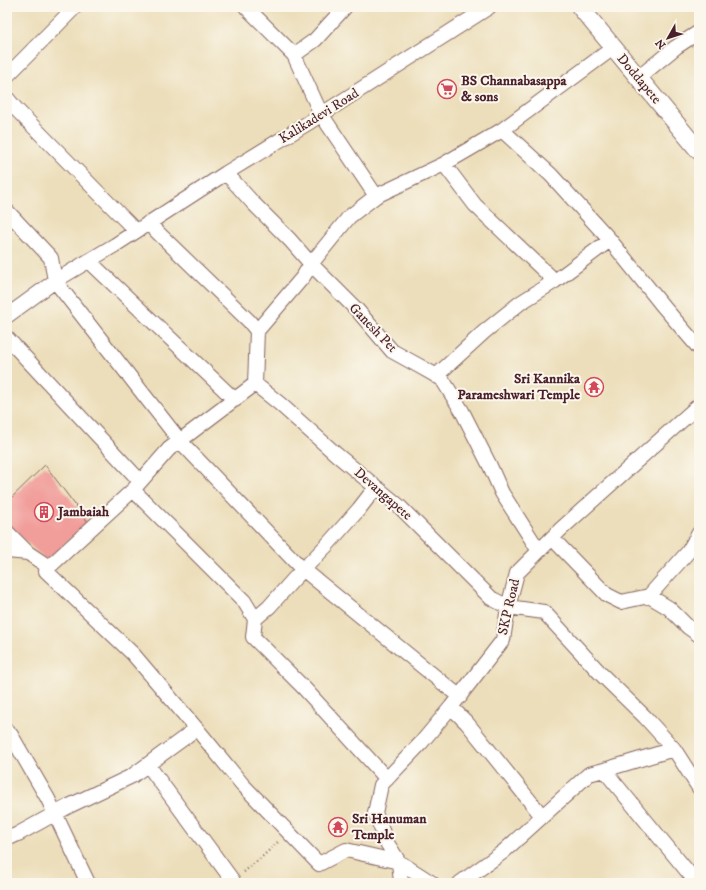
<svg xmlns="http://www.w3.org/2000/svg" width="706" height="890" viewBox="0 0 706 890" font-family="'IM FELL DW Pica',serif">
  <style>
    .building { fill: #f19e9b }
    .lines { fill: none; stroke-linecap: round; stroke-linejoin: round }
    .minor-casing { stroke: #83625d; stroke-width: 16 }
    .tertiary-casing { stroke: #83625d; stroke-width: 19 }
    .path { stroke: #83625d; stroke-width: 2.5; stroke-dasharray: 1 3; stroke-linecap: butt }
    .minor { stroke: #fff; stroke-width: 14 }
    .tertiary { stroke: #fff; stroke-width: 17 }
    .labels { text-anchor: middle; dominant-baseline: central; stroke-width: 4; stroke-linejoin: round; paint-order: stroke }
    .street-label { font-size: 14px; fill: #4a1f2b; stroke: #fbf7ec }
    .poi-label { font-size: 14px; font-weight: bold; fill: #4a1f2b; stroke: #fbf7ec; text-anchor: start }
  </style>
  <rect width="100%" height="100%" fill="#fbf7ec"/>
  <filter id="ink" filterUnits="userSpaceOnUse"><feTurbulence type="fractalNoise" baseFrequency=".025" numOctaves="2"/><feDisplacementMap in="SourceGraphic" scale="8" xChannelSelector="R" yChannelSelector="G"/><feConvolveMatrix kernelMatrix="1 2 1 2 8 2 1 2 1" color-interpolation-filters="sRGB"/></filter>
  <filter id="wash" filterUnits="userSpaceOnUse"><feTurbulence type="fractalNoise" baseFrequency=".012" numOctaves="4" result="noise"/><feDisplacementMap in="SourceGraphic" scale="16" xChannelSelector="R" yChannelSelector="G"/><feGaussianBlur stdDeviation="0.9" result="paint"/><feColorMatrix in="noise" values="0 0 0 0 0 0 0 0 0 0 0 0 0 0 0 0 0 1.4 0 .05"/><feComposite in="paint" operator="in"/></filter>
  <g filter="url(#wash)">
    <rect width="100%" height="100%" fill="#ecdeba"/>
    <g id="blocks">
      <path class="building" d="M45 465 88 522 47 561 7 524V502Z"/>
    </g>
  </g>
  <g filter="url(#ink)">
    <use href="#blocks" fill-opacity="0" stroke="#83625d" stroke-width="1"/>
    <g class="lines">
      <g class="minor-casing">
        <path id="minor" d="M294 55 315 40 345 7
          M7 76 75 7
          M638 78 676 47 699 32
          M7 98 17 110 136 231
          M502 130 613 48
          M444 164 475 205 555 281 610 240
          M226 173 253 203 290 240 311 264 358 311 392 351 421 367 442 379 462 411 490 466 502 493 539 551
          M376 196 444 164 502 130 551 175 610 240 662 305 699 348
          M7 211 51 258 55 281 180 441 303 570H304L460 697
          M148 223 249 321 257 331
          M89 261 235 400
          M7 316 55 281 115 245 226 173 308 123 489 7
          M7 338 140 481
          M436 376 484 332 520 303 555 281
          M255 384 280 404 337 455 399 506 491 598 508 607 544 612 601 674 645 717 674 749 699 788
          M133 490 244 601 255 619 253 637 303 687 387 779
          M7 532 28 553 49 567 46 571 133 654 201 734 242 784 319 864 346 850 399 862
          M552 538 607 595 621 602 649 596 669 608 688 627 699 635
          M7 551 28 553
          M49 567 133 490 169 449 255 384 257 331 303 277 311 264 349 217 376 196 321 114 294 55 246 7
          M649 596 688 552 699 533
          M255 619 269 607 293 580 328 544 359 509 376 487
          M451 707 467 723 542 816
          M7 731 11 735 48 799 88 883
          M148 765 233 881
          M604 770 674 749
          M7 839 18 834 69 806 132 776 184 738 196 728
          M399 862 387 843 375 813 381 785 421 743 451 707 503 640 508 607 517 573 561 529 699 405
          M401 883 399 862 432 883
          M460 883 503 852 589 774 604 770 697 883"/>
      </g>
      <g class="tertiary-casing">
        <path id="tertiary" d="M580 7 699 151"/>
      </g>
      <path class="path" d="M244 872 264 855 278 842"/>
      <use href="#minor" class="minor"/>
      <use href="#tertiary" class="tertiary"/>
    </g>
  </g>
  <defs>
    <g id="supermarket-ring" transform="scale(1)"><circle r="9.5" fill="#fbf7ec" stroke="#d1495b" stroke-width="1.5"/><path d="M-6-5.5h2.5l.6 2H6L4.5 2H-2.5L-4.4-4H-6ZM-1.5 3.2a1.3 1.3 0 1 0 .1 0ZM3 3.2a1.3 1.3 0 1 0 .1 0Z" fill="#d1495b"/></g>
    <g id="temple-ring" transform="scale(1)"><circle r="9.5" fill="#fbf7ec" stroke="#d1495b" stroke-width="1.5"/><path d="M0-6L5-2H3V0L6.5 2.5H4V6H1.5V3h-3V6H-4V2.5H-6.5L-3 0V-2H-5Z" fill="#d1495b"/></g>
    <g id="building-ring" transform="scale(1)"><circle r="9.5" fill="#fbf7ec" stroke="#d1495b" stroke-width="1.5"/><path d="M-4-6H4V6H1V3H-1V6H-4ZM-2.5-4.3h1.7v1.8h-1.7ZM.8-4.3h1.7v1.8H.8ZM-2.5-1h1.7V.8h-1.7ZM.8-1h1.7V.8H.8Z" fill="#d1495b"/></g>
  </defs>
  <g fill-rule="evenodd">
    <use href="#supermarket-ring" x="447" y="89"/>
    <use href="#temple-ring" x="594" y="387"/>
    <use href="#building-ring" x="44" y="512"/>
    <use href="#temple-ring" x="338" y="827"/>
  </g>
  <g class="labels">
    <g class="street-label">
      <text transform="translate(639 79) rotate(50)">Doddapete</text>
      <text transform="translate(319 116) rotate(-32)">Kalikadevi Road</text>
      <text transform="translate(373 328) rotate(46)">Ganesh Pet</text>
      <text transform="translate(383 494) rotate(41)">Devangapete</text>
      <text transform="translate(509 607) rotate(-77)">SKP Road</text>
    </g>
    <g class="poi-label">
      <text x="461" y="81">BS Channabasappa<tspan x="461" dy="16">&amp; sons</tspan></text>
      <text x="580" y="379" text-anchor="end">Sri Kannika<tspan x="580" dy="16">Parameshwari Temple</tspan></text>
      <text x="58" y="512">Jambaiah</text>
      <text x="352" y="819">Sri Hanuman<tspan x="352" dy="16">Temple</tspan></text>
    </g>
  </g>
  <rect width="706" height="890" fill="none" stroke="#fbf7ec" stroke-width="24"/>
  <g transform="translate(668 38) rotate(231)" stroke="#fbf7ec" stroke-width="3" paint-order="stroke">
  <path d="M0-3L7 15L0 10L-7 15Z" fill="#4a1f2b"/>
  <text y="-6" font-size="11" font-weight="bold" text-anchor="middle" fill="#4a1f2b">N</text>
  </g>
</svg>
